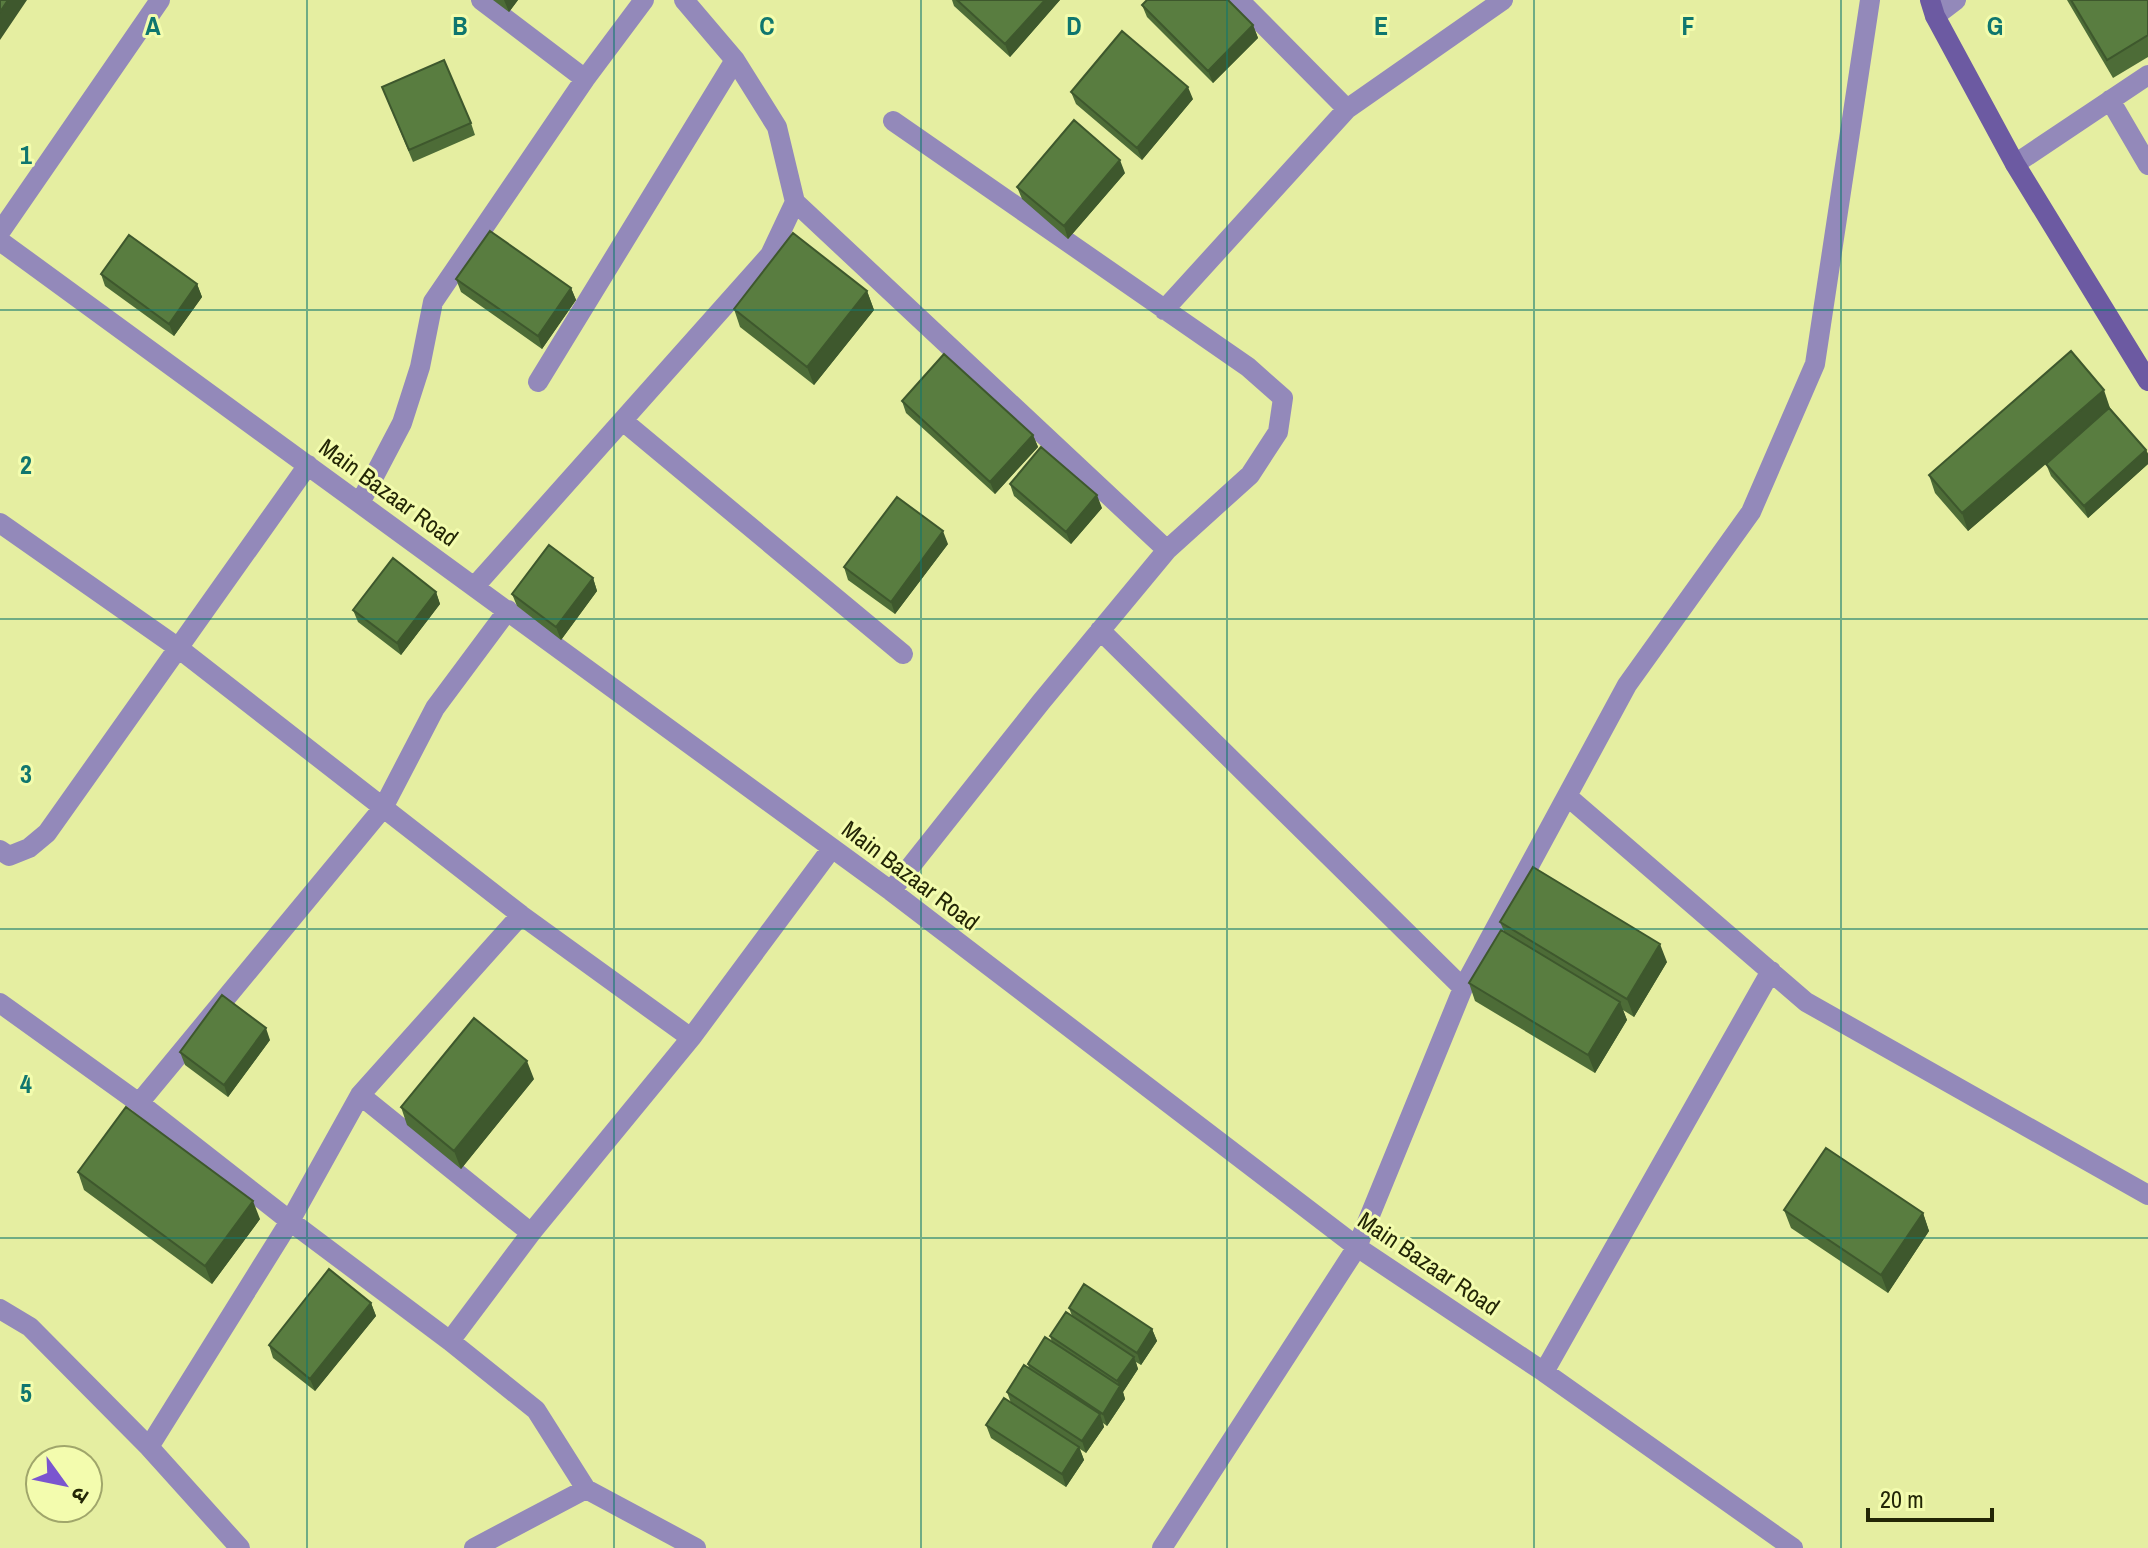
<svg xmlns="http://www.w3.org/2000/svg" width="2148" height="1548" viewBox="0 0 2148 1548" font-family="'Archivo Narrow','Noto Sans Devanagari',sans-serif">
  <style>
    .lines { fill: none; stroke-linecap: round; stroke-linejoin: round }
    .street { stroke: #9389ba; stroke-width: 20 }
    .secondary { stroke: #6c5aa2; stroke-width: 20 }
    .wall { fill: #4d6c37 }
    .shaded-wall { fill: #3e582d }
    .building { fill: #597d40; stroke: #3e582d; stroke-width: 2 }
    .grid { fill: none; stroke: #0f766e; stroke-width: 2; stroke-opacity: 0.55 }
    .labels { text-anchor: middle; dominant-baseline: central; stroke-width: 6; stroke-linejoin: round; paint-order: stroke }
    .street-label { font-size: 24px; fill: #232606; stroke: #f3fcae }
    .grid-label { font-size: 26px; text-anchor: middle; font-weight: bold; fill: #0f766e; stroke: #f3fcae; stroke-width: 6; stroke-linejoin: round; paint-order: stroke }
  </style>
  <rect width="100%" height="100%" fill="#e5eea1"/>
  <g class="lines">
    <path class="street" d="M481 0 585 79
      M1239 0 1347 109 1503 0
      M1935 16 1956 0
      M2110 100 2148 165
      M2015 164 2148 75
      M795 202 1167 550
      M0 232 160 0
      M0 241 891 891 1357 1247 1544 1372 1793 1548
      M1164 310 1347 109
      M538 382 735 60
      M623 421 903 654
      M360 503 402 423 420 367 433 302 585 79 644 0
      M0 523 177 647 521 915 691 1038
      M475 586 770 255 795 202 777 127 735 60 684 0
      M1100 630 1463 988
      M1567 796 1806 1002 2148 1195
      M0 850 9 856 29 848 47 833 308 465
      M891 891 1041 702 1167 550 1250 475 1278 432 1283 398 1248 367 893 121
      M0 1003 139 1103 290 1221 450 1341 536 1410 586 1489
      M360 1095 531 1233
      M139 1103 383 808 435 708 508 610
      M0 1309 30 1327 149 1447 240 1548
      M450 1341 531 1233 691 1038 832 848
      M1544 1372 1771 971
      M149 1447 290 1221 360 1095 521 915
      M474 1548 586 1489 696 1548
      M1162 1548 1357 1247 1463 988 1627 685 1751 512 1815 364 1870 0"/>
    <path class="secondary" d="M1930 0 1935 16 2015 164 2148 381"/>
  </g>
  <path class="wall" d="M493 0H518L509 12Z
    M952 0H1060L1010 57 954 6Z
    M2067 0H2148V57L2113 78Z
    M1142 5 1253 25 1258 38 1213 83 1147 17Z
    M382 87 471 123 475 135 413 162Z
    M1071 92 1193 99 1142 160 1076 104Z
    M1125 173 1068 239 1022 199 1017 187Z
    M101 274 197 284 202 297 174 336 105 286Z
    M456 279 571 288 576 300 542 349 461 292Z
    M867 291 874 310 814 385 740 327 734 309Z
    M902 401 1033 435 1038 447 995 494 906 413Z
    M2110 408 2146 450 2148 454V464L2088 518 2051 476 2046 464 1968 531 1935 493 1929 475Z
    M1010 484 1102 508 1071 544 1014 496Z
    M948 544 895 614 848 580 844 567Z
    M593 578 597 591 561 640 517 606 512 594Z
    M436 592 440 604 401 655 358 622 353 610Z
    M1500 922 1667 962 1634 1017 1623 1010 1627 1020 1595 1073 1475 1001 1469 983 1504 931Z
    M270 1040 228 1097 185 1065 180 1052Z
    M534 1079 461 1169 407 1125 401 1107Z
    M78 1172 260 1219 212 1284 84 1190Z
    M1784 1210 1923 1213 1929 1231 1888 1293 1791 1228Z
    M371 1303 376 1316 315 1391 273 1358 269 1345Z
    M1069 1308 1152 1329 1157 1341 1141 1365 1136 1362 1138 1369 1123 1392 1125 1399 1107 1426 1103 1423 1104 1427 1086 1453 1080 1449 1084 1460 1066 1487 991 1438 986 1425 1011 1403 1007 1392 1029 1369 1028 1364 1052 1342 1050 1336 1072 1316Z"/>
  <path class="shaded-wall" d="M8 0H27L0 40V12Z
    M504 0H518L509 12Z
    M1045 0H1060L1010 57 1005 44Z
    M1253 25 1258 38 1213 83 1208 71Z
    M1188 87 1193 99 1142 160 1137 148Z
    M1120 160 1125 173 1068 239 1064 226Z
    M197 284 202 297 174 336 169 324Z
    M571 288 576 300 542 349 538 336Z
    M867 291 874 310 814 385 807 367Z
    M2104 390 2110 408 1968 531 1962 513Z
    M1033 435 1038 447 995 494 990 482Z
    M2146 450 2148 454V464L2088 518 2084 506Z
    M1097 495 1102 508 1071 544 1066 532Z
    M943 531 948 544 895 614 891 602Z
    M593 578 597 591 561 640 556 627Z
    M436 592 440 604 401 655 397 643Z
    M1660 944 1667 962 1634 1017 1627 999Z
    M1620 1002 1627 1020 1595 1073 1588 1055Z
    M266 1028 270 1040 228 1097 224 1085Z
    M527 1061 534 1079 461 1169 454 1151Z
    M253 1201 260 1219 212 1284 205 1266Z
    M1923 1213 1929 1231 1888 1293 1881 1275Z
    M371 1303 376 1316 315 1391 310 1379Z
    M1152 1329 1157 1341 1141 1365 1137 1353Z
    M1134 1357 1138 1369 1123 1392 1125 1399 1107 1426 1103 1414 1120 1387 1117 1381Z
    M1100 1414 1104 1427 1086 1453 1082 1441Z
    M1079 1447 1084 1460 1066 1487 1062 1474Z"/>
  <path class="building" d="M0 0H8L0 12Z
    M957 0H1045L1005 44Z
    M1147 0H1228L1253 25 1208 71 1142 5Z
    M2071 0H2148V35L2107 60Z
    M1122 31 1188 87 1137 148 1071 92Z
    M444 60 471 123 409 150 382 87Z
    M1074 120 1120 160 1064 226 1017 187Z
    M490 231 571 288 538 336 456 279Z
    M793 233 867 291 807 367 734 309Z
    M129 235 197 284 169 324 101 274Z
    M2071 351 2104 390 1962 513 1929 475Z
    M944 354 1033 435 990 482 902 401Z
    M2109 408 2146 450 2084 506 2046 464Z
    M1041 447 1097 495 1066 532 1010 484Z
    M897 497 943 531 891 602 844 567Z
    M549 545 593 578 556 627 512 594Z
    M393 558 436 592 397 643 353 610Z
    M1533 867 1660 944 1627 999 1500 922Z
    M1501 930 1620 1002 1588 1055 1469 983Z
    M222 995 266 1028 224 1085 180 1052Z
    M474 1018 527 1061 454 1151 401 1107Z
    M126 1107 253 1201 205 1266 78 1172Z
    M1826 1148 1923 1213 1881 1275 1784 1210Z
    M329 1269 371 1303 310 1379 269 1345Z
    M1084 1284 1152 1329 1137 1353 1069 1308Z
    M1066 1312 1134 1357 1117 1381 1050 1336Z
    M1045 1337 1120 1386 1103 1414 1028 1364Z
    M1024 1365 1100 1414 1082 1441 1007 1392Z
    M1004 1398 1079 1447 1062 1474 986 1425Z"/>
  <path class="grid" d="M307 0V1548M614 0V1548M921 0V1548M1227 0V1548M1534 0V1548M1841 0V1548M0 310H2148M0 619H2148M0 929H2148M0 1238H2148"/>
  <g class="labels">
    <g class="street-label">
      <text transform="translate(389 492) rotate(36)">Main Bazaar Road</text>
      <text transform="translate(911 875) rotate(37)">Main Bazaar Road</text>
      <text transform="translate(1429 1263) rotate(34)">Main Bazaar Road</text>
    </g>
  </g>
  <g class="grid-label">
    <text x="153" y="35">A</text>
    <text x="460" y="35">B</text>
    <text x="767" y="35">C</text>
    <text x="1074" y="35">D</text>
    <text x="1381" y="35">E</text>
    <text x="1688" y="35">F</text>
    <text x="1995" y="35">G</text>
    <text x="26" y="164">1</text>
    <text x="26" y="474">2</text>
    <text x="26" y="783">3</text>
    <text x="26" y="1093">4</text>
    <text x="26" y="1402">5</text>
  </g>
  <g transform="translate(64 1484) rotate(123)"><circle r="38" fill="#f3fcae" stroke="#a0a66b" stroke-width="2"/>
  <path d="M0-6L14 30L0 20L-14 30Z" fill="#7a55cf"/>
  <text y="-12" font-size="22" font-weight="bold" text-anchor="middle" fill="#232606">उ</text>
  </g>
  <path d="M1868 1508v12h124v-12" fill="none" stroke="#232606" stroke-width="4"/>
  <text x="1880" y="1508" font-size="24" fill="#232606" stroke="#f3fcae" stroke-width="6" paint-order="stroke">20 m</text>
</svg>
